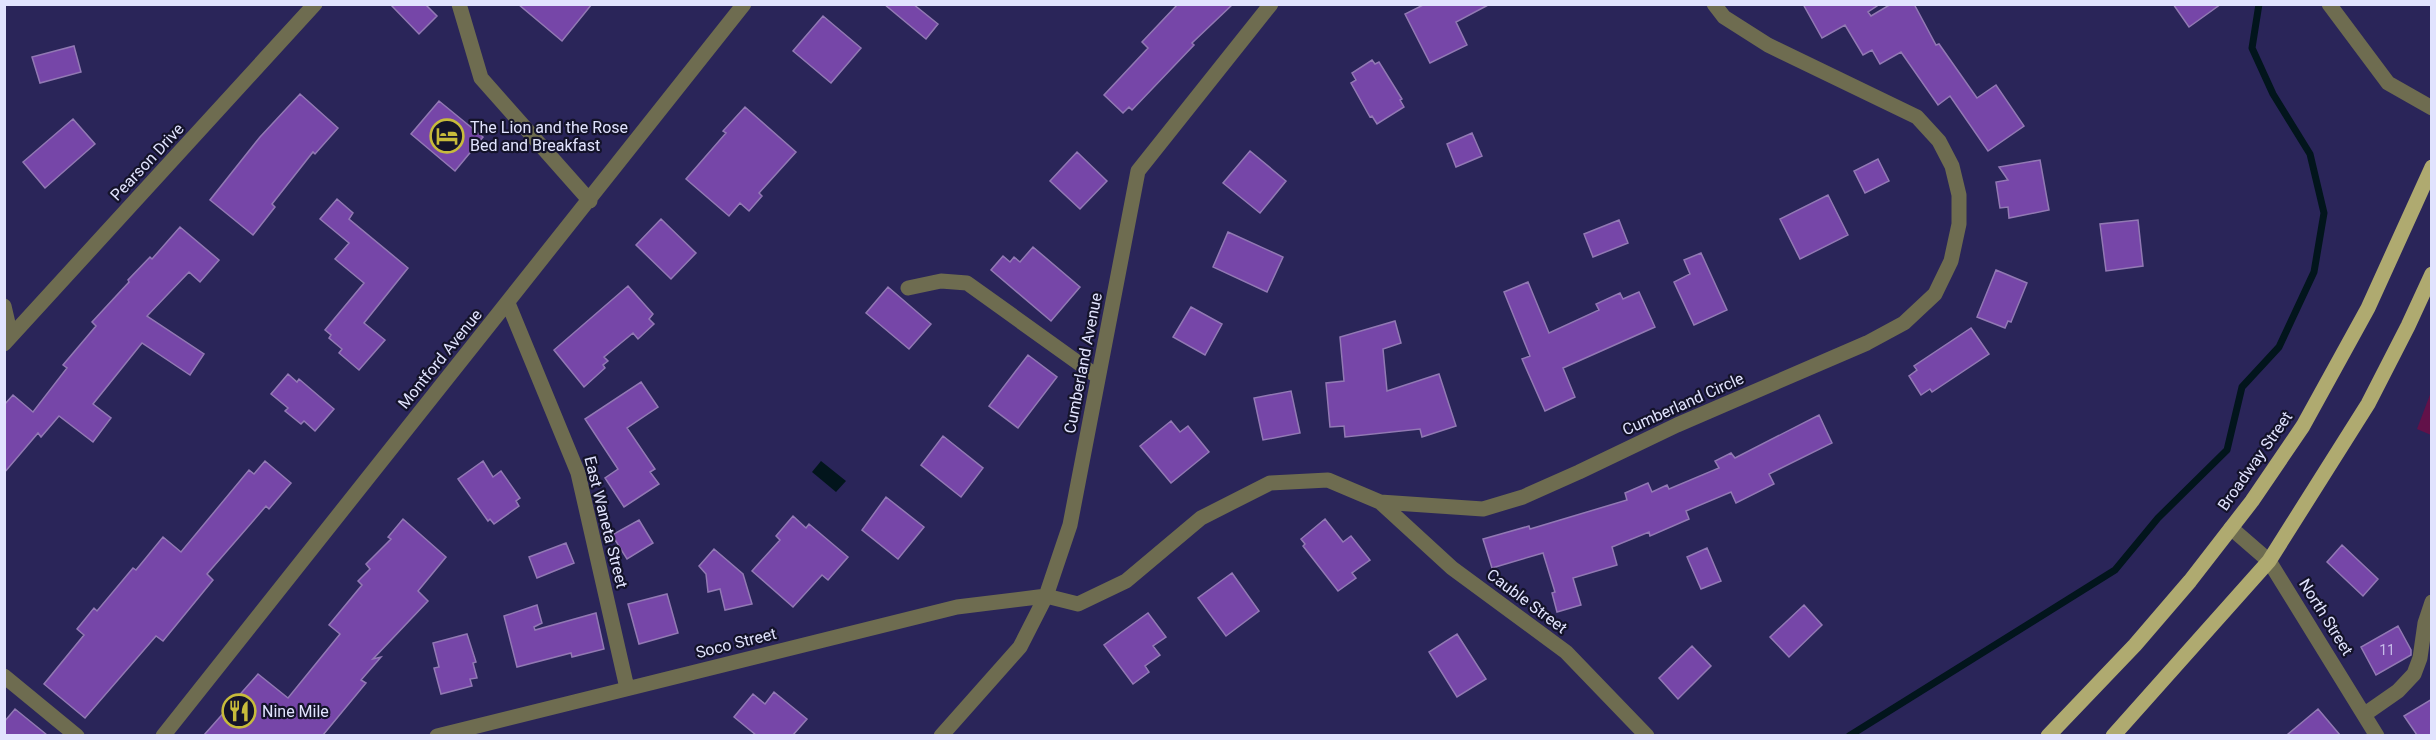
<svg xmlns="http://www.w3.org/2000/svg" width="2436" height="740" viewBox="0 0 2436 740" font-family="Roboto,sans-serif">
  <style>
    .green { fill: #621149 }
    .water { fill: #02151c }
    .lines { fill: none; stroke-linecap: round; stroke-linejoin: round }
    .stream { stroke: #02151c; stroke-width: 7 }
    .building { fill: #7646a8; stroke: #9279b4; stroke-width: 1.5 }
    .minor { stroke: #6e6c50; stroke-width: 15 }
    .major { stroke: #afaa70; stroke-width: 15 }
    .labels { text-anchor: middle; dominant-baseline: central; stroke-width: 4.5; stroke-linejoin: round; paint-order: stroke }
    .number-label { font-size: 14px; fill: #c6bce8 }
    .poi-label { font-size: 16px; fill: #e1e3fe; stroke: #14132a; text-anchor: start }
    .street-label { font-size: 16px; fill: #e1e3fe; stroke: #14132a }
  </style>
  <rect width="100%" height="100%" fill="#2a2559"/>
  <path class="green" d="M2431 392V435L2417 429Z"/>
  <path class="water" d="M821 461 846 481 836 492 812 472Z"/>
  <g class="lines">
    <path class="stream" d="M1849 736 2115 570 2158 518 2227 450 2242 387 2279 347 2314 272 2324 213 2310 154 2273 94 2252 48 2259 4"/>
  </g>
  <path class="building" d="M390 4H425L437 16 419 34Z
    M518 4H592L562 41Z
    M884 4H913L938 24 926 39Z
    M1178 4H1233L1192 43 1194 45 1132 110 1129 107 1123 113 1104 95 1148 48 1142 42Z
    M1425 4H1490L1456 22 1467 45 1430 63 1405 14Z
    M1803 4H1880L1868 12 1871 16 1891 4H1914L1936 45 1939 44 1977 98 1996 85 2024 126 1988 151 1950 96 1938 105 1901 52 1880 64 1872 50 1863 55 1845 25 1822 38Z
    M2173 4H2221L2189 27Z
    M823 16 861 48 831 83 793 51Z
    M74 46 81 72 40 83 32 57Z
    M1372 60 1375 64 1379 62 1402 99 1400 100 1404 107 1377 124 1372 116 1370 117 1351 83 1356 80 1352 73Z
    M300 94 338 128 315 154 313 152 272 204 275 207 253 235 210 200 260 137Z
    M439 101 483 137 455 171 411 134Z
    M745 107 796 152 759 193 762 196 749 211 740 203 729 216 686 179 726 133 723 131Z
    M73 119 95 144 45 188 23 162Z
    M1472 133 1482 156 1456 167 1447 144Z
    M1250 151 1286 181 1260 213 1223 183Z
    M1077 152 1107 181 1080 209 1050 181Z
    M1878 159 1889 181 1865 193 1854 171Z
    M2040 160 2049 210 2009 218 2008 207 2000 208 1996 182 2008 180 1999 167Z
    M1828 195 1848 235 1800 259 1780 219Z
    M337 199 353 213 349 219 408 268 364 323 385 340 359 370 339 353 342 349 329 338 331 335 325 330 364 283 335 259 349 243 320 219Z
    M661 219 696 253 671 279 636 245Z
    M1619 220 1628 243 1593 257 1584 234Z
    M2138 220 2143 266 2106 271 2100 224Z
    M180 227 219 260 200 282 189 272 147 316 204 354 190 375 142 343 93 404 111 418 93 442 59 416 41 437 38 433 4 473V405L13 395 33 412 67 368 63 365 96 326 92 322 129 282 128 280 150 257 152 259Z
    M1228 232 1283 257 1267 292 1213 267Z
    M1033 247 1080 287 1051 321 991 270 1003 256 1010 262 1014 257 1020 262Z
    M1701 253 1727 310 1694 325 1674 282 1690 274 1684 260Z
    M1996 270 2027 283 2011 322 2008 321 2005 328 1977 317Z
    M1528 282 1549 333 1599 310 1596 304 1620 293 1623 299 1639 292 1655 327 1563 368 1575 397 1545 411 1522 359 1530 356 1504 292Z
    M628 286 653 314 649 319 654 324 638 339 633 333 604 357 608 361 603 365 605 368 584 387 554 350Z
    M888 287 931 324 909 349 866 313Z
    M1191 307 1222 324 1205 355 1173 337Z
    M1395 321 1401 343 1383 349 1387 391 1439 374 1456 426 1422 437 1420 429 1345 437 1344 426 1330 427 1326 383 1344 381 1340 337Z
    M1971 328 1989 354 1932 392 1930 389 1921 395 1909 376 1917 370 1914 366Z
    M1028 355 1057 377 1018 428 989 406Z
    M288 374 297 382 299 379 334 409 315 431 304 421 301 424 285 411 288 408 271 394Z
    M641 382 658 407 627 428 655 469 650 472 659 484 624 507 605 478 618 469 585 419Z
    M1291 391 1300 433 1263 440 1254 398Z
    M1819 415 1832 443 1769 474 1774 484 1736 503 1731 492 1686 511 1689 519 1650 536 1649 532 1612 547 1617 565 1573 578 1581 605 1557 612 1552 593 1555 592 1543 553 1492 568 1483 539 1529 526 1530 529 1627 500 1625 493 1648 483 1652 492 1667 485 1669 489 1719 468 1715 461 1731 453 1735 458Z
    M1171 421 1180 432 1188 426 1209 452 1171 483 1140 446Z
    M943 436 983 468 961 497 921 465Z
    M265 461 291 483 269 509 266 506 207 574 213 580 163 641 156 636 85 718 44 684 84 635 77 629 94 608 97 611 133 568 136 570 163 537 181 552 249 470 254 474Z
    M483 461 493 477 501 471 520 498 516 501 519 506 494 524 490 519 488 521 458 479Z
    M886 497 924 527 898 559 862 530Z
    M793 516 806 528 809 524 848 557 828 580 822 575 793 607 752 571 780 540 776 536Z
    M403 519 446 557 418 591 428 601 373 659 381 657 361 680 366 683 323 735H204L258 674 288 698 340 634 329 625 362 585 358 581 370 569 366 564 391 539 388 537Z
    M1325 519 1343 542 1351 536 1370 560 1352 573 1356 578 1338 591 1303 546 1305 544 1301 539Z
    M639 520 653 543 627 559 612 535Z
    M566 543 574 563 537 578 529 557Z
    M2342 545 2378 579 2363 596 2327 562Z
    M1707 548 1721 581 1701 589 1687 557Z
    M714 549 743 574 752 604 725 610 720 589 708 592 706 574 699 566Z
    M1232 573 1259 611 1226 636 1198 598Z
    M667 594 678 633 639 644 628 604Z
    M537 605 542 623 534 627 535 630 596 613 604 649 572 657 571 653 517 667 504 616Z
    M1804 605 1822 625 1789 657 1770 637Z
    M1148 613 1166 637 1153 646 1160 655 1145 666 1149 672 1133 684 1104 645Z
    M2398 626 2411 650V655L2376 675 2361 647Z
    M467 634 476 662 473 663 477 678 470 679 472 686 441 694 434 668 439 667 433 643Z
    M1457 634 1486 679 1457 697 1429 652Z
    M1692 646 1711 666 1678 699 1659 678Z
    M774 692 807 719 793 735H756L734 717 753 694 765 704Z
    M2432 699V735H2417L2404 716Z
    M15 709 47 735H4V722Z
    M2318 709 2340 735H2287Z"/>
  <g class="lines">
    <path class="minor" d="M459 4 481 78 590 201
      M2329 4 2388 83 2432 108
      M908 288 941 281 967 283 1098 377
      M508 303 578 473 627 688
      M4 306 11 336
      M4 344 315 4
      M1380 502 1452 568 1566 652 1647 736
      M2231 528 2269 561 2377 736
      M4 676 77 736
      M2365 714 2398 691 2414 674 2420 658 2425 623 2432 602
      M163 736 744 4
      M437 736 957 607 1046 596 1078 604 1126 581 1201 518 1270 483 1328 480 1380 502 1483 509 1523 497 1579 472 1677 425 1867 343 1904 323 1935 294 1951 261 1959 224V195L1952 166 1939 141 1917 117 1768 45 1724 17 1714 4
      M941 736 1020 647 1046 596 1070 525 1138 171 1271 4"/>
    <path class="major" d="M2048 736 2135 645 2190 581 2252 501 2303 426 2368 308 2432 167
      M2113 736 2269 561 2368 404 2408 326 2432 274"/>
  </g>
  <defs>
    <g id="hotel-ring" transform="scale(1.725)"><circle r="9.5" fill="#14132a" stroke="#c7bb3b" stroke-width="1.5"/><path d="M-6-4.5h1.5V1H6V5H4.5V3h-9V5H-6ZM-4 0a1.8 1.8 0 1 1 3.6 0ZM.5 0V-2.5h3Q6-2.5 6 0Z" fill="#c7bb3b"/></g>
    <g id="restaurant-ring" transform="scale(1.725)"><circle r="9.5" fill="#14132a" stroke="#c7bb3b" stroke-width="1.5"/><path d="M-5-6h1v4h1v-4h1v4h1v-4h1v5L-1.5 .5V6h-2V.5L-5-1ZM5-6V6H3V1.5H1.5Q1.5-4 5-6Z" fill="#c7bb3b"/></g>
  </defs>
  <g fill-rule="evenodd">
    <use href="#hotel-ring" x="447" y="136"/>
    <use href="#restaurant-ring" x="239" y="711"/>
  </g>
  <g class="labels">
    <g class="number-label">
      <text x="2387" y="650">11</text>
    </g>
    <g class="poi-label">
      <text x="470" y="127">The Lion and the Rose<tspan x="470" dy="18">Bed and Breakfast</tspan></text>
      <text x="262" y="711">Nine Mile</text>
    </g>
    <g class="street-label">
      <text transform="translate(147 162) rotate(-47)">Pearson Drive</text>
      <text transform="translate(440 359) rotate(-51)">Montford Avenue</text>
      <text transform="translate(1083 363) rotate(-79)">Cumberland Avenue</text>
      <text transform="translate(1683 404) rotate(-24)">Cumberland Circle</text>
      <text transform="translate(2255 461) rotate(-55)">Broadway Street</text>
      <text transform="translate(606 522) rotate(76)">East Waneta Street</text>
      <text transform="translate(1527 601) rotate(37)">Cauble Street</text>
      <text transform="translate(2326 617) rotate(58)">North Street</text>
      <text transform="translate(736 643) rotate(-14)">Soco Street</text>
    </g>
  </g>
  <rect width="2436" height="740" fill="none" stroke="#e1e3fe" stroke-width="12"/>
</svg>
